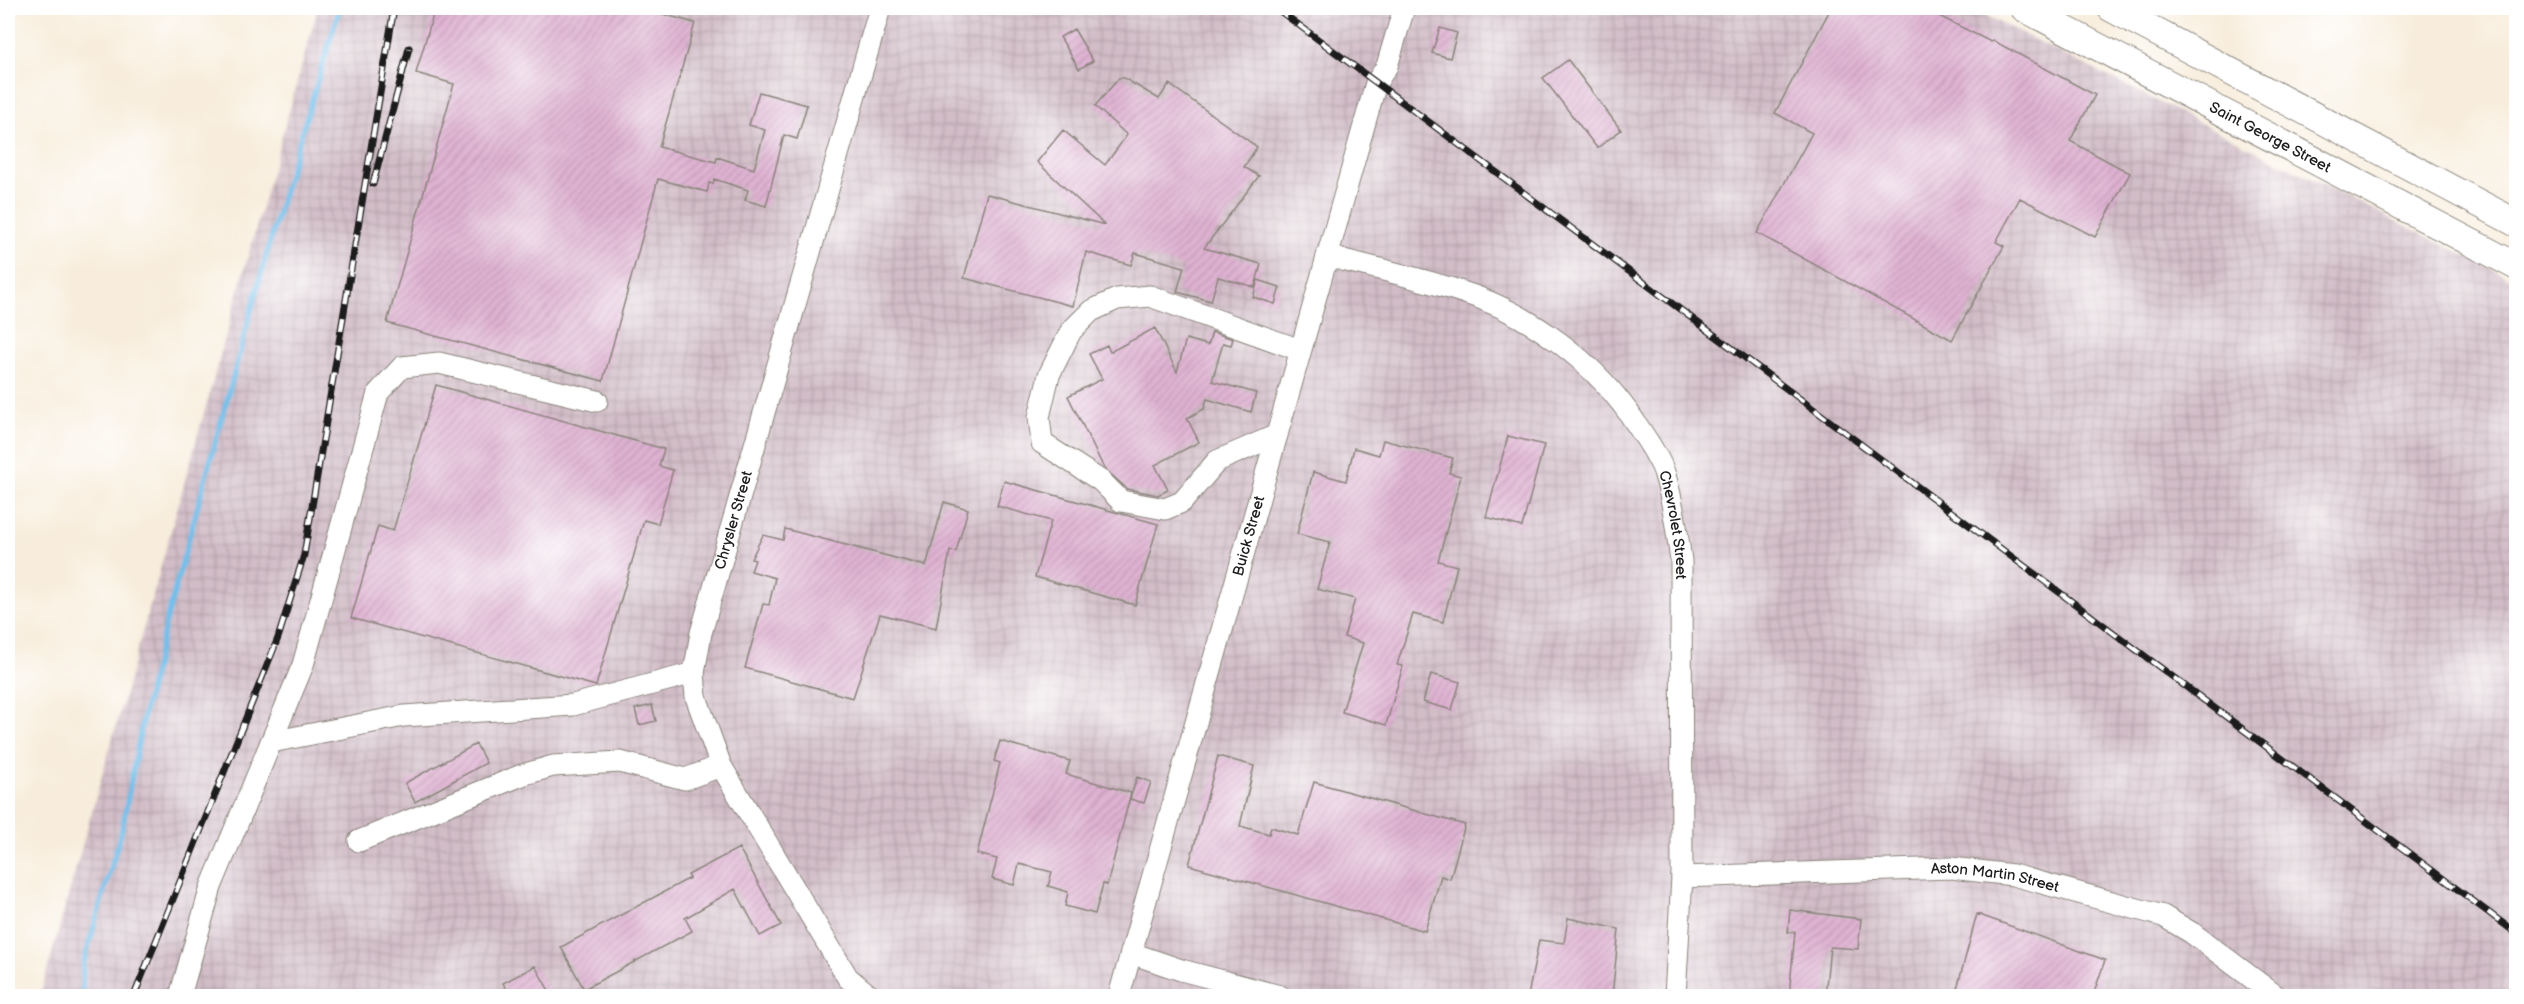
<svg xmlns="http://www.w3.org/2000/svg" width="2524" height="1004" viewBox="0 0 2524 1004" font-family="'Balsamiq Sans',sans-serif">
  <style>
    .industrial { fill: url(#industrial-grid) }
    .lines { fill: none; stroke-linecap: round; stroke-linejoin: round }
    .stream { stroke: #71bfeb; stroke-width: 5 }
    .building { fill: url(#building-hatch) }
    .minor-casing { stroke: #8a847c; stroke-width: 23 }
    .major-casing { stroke: #8a847c; stroke-width: 29 }
    .minor { stroke: #fff; stroke-width: 21 }
    .major { stroke: #fff; stroke-width: 27 }
    .rail-casing { stroke: #1c1c1c; stroke-width: 7 }
    .rail { stroke: #fff; stroke-width: 4.5; stroke-dasharray: 14; stroke-linecap: butt }
    .labels { text-anchor: middle; dominant-baseline: central; stroke-width: 4.5; stroke-linejoin: round; paint-order: stroke }
    .street-label { font-size: 15px; fill: #1c1c1c; stroke: #fff }
  </style>
  <defs>
    <pattern id="industrial-grid" width="8" height="8" patternUnits="userSpaceOnUse" patternTransform="scale(1.5)"><rect width="8" height="8" fill="#d2bdc7"/><path d="M0 4h8M4 0v8" fill="none" stroke="#b4a2aa"/></pattern>
    <pattern id="building-hatch" width="6" height="6" patternUnits="userSpaceOnUse" patternTransform="scale(1.5)"><rect width="6" height="6" fill="#dfb2d2"/><path d="M-1 1l2-2M0 6l6-6M5 7l2-2" fill="none" stroke="#bf98b4"/></pattern>
  </defs>
  <rect width="100%" height="100%" fill="#fff"/>
  <filter id="ink" filterUnits="userSpaceOnUse"><feTurbulence type="fractalNoise" baseFrequency=".0167" numOctaves="2"/><feDisplacementMap in="SourceGraphic" scale="12" xChannelSelector="R" yChannelSelector="G"/><feConvolveMatrix kernelMatrix="1 2 1 2 8 2 1 2 1" color-interpolation-filters="sRGB"/></filter>
  <filter id="wash" filterUnits="userSpaceOnUse"><feTurbulence type="fractalNoise" baseFrequency=".008" numOctaves="4" result="noise"/><feDisplacementMap in="SourceGraphic" scale="24" xChannelSelector="R" yChannelSelector="G"/><feGaussianBlur stdDeviation="1.35" result="paint"/><feColorMatrix in="noise" values="0 0 0 0 0 0 0 0 0 0 0 0 0 0 0 0 0 1.4 0 .05"/><feComposite in="paint" operator="in"/></filter>
  <g filter="url(#wash)">
    <rect width="100%" height="100%" fill="#f8eddc"/>
    <path class="industrial" d="M318 8H1971L2516 281V996H40Z"/>
    <g class="lines">
      <path class="stream" d="M82 996 83 965 122 829 144 713 166 622 284 191 340 8"/>
    </g>
    <g id="blocks">
      <path class="building" d="M435 8H641L695 23 659 147 716 162 717 157 754 169 765 130 749 125 759 92 807 105 797 139 784 135 766 206 745 200 748 190 714 179 713 184 709 183 707 192 658 179 603 381 387 323 454 84 416 73Z
        M1831 8H1923L1991 42 1992 40 2095 95 2070 141 2130 173 2095 237 2020 198 1996 242 2004 246 1952 340 1757 233 1812 133 1775 113Z
        M1440 28 1457 33 1450 58 1432 53Z
        M1074 29 1093 61 1079 69 1060 37Z
        M1568 60 1621 130 1597 148 1543 78Z
        M1119 78H1124L1159 99 1169 84 1257 147 1244 167 1259 176 1204 248 1261 264 1255 287 1218 277 1211 301 1177 292 1184 267 1135 253 1131 265 1086 252 1073 306 964 278 987 194 1105 225 1037 162 1063 130 1105 165 1127 135 1095 106Z
        M1258 280 1280 287 1275 304 1253 297Z
        M1155 328 1177 372 1186 339 1208 345 1212 332 1233 339 1231 345 1223 343 1212 381 1256 393 1251 412 1207 399 1204 409 1187 418 1199 442 1155 465 1168 490 1158 495 1127 489 1104 468 1068 396 1102 379 1089 354 1107 345 1110 352Z
        M436 385 664 449 659 466 673 470 658 524 644 520 596 686 351 618 378 526 393 531Z
        M1508 436 1544 445 1522 527 1486 517Z
        M1383 440 1453 458 1449 473 1461 476 1438 561 1457 566 1443 622 1413 614 1397 665 1403 666 1386 725 1342 712 1363 643 1344 637 1355 599 1317 589 1330 542 1297 534 1313 472 1346 481 1354 448 1379 455Z
        M1004 481 1158 524 1135 605 1035 577 1051 521 997 506Z
        M944 502 968 509 956 552 950 551 936 628 880 614 853 698 745 668 763 604 769 605 775 578 751 571 755 560 751 559 763 535 783 540 785 529 926 566Z
        M1431 674 1460 682 1452 710 1423 702Z
        M652 705 656 721 639 725 635 709Z
        M1000 741 1070 761 1066 774 1131 793 1107 885 1103 884 1095 914 1065 906 1068 892 1048 886 1052 872 1019 864 1014 885 992 879 997 859 977 854 1000 763 994 761Z
        M476 744 486 763 415 802 405 783Z
        M1218 756 1254 766 1240 826 1269 834 1271 827 1298 835 1314 782 1465 825 1450 879 1441 876 1425 931 1189 865Z
        M1137 777 1151 782 1144 803 1130 799Z
        M739 848 781 925 760 936 735 889 685 918 692 931 584 989 561 947 690 878 688 875Z
        M1790 910 1861 919 1858 949 1830 947 1825 996H1789L1795 932H1788Z
        M1977 914 2105 960 2093 996H1955Z
        M1568 918 1619 929 1612 996H1528L1539 940 1564 943Z
        M535 966 552 996H510L503 983Z"/>
    </g>
  </g>
  <g filter="url(#ink)">
    <use href="#blocks" fill-opacity="0" stroke="#8a847c" stroke-width="1.5"/>
    <g class="lines">
      <g class="minor-casing">
        <g id="minor">
          <path id="s1" d="M1327 256C1371 267 1415 277 1459 291 1529 312 1597 363 1637 425 1646 439 1658 455 1664 472 1673 501 1677 531 1681 561L1682 877 1675 996"/>
          <path d="M1277 435 1217 461 1182 502 1165 509 1121 501 1101 481 1042 443 1039 417 1049 375 1071 331 1091 311 1117 299 1150 296 1300 350"/>
          <path d="M271 742 404 716 573 705 694 673"/>
          <path d="M359 841 522 775 553 766 620 762 685 779 721 766"/>
          <path id="s2" d="M1682 877 1951 868 2013 875 2163 916 2192 933 2276 996"/>
          <path d="M1131 953 1181 970 1280 996"/>
          <path d="M180 996 211 887 303 665 378 393 402 367 439 363 597 401"/>
          <path id="s3" d="M870 996 848 978 721 766 696 697 694 673 701 633 880 8"/>
          <path id="s4" d="M1119 996 1376 83 1387 66 1404 8"/>
        </g>
      </g>
      <g class="major-casing">
        <g id="major">
          <path id="s5" d="M2024 8 2516 266"/>
          <path d="M2111 8 2516 223"/>
        </g>
      </g>
      <use href="#minor" class="minor"/>
      <use href="#major" class="major"/>
      <g class="rail-casing">
        <path id="rail" d="M1276 8 2516 933
          M373 184 409 48
          M134 996 278 638 304 555 394 8"/>
      </g>
      <use href="#rail" class="rail"/>
    </g>
  </g>
  <g class="labels">
    <g class="street-label">
      <text stroke="none"><textPath href="#s5" startOffset="278">Saint George Street</textPath></text>
      <text stroke="none"><textPath href="#s3" startOffset="531">Chrysler Street</textPath></text>
      <text stroke="none"><textPath href="#s1" startOffset="472">Chevrolet Street</textPath></text>
      <text stroke="none"><textPath href="#s4" startOffset="478">Buick Street</textPath></text>
      <text stroke="none"><textPath href="#s2" startOffset="314">Aston Martin Street</textPath></text>
    </g>
  </g>
  <rect width="2524" height="1004" fill="none" stroke="#fff" stroke-width="30"/>
</svg>
